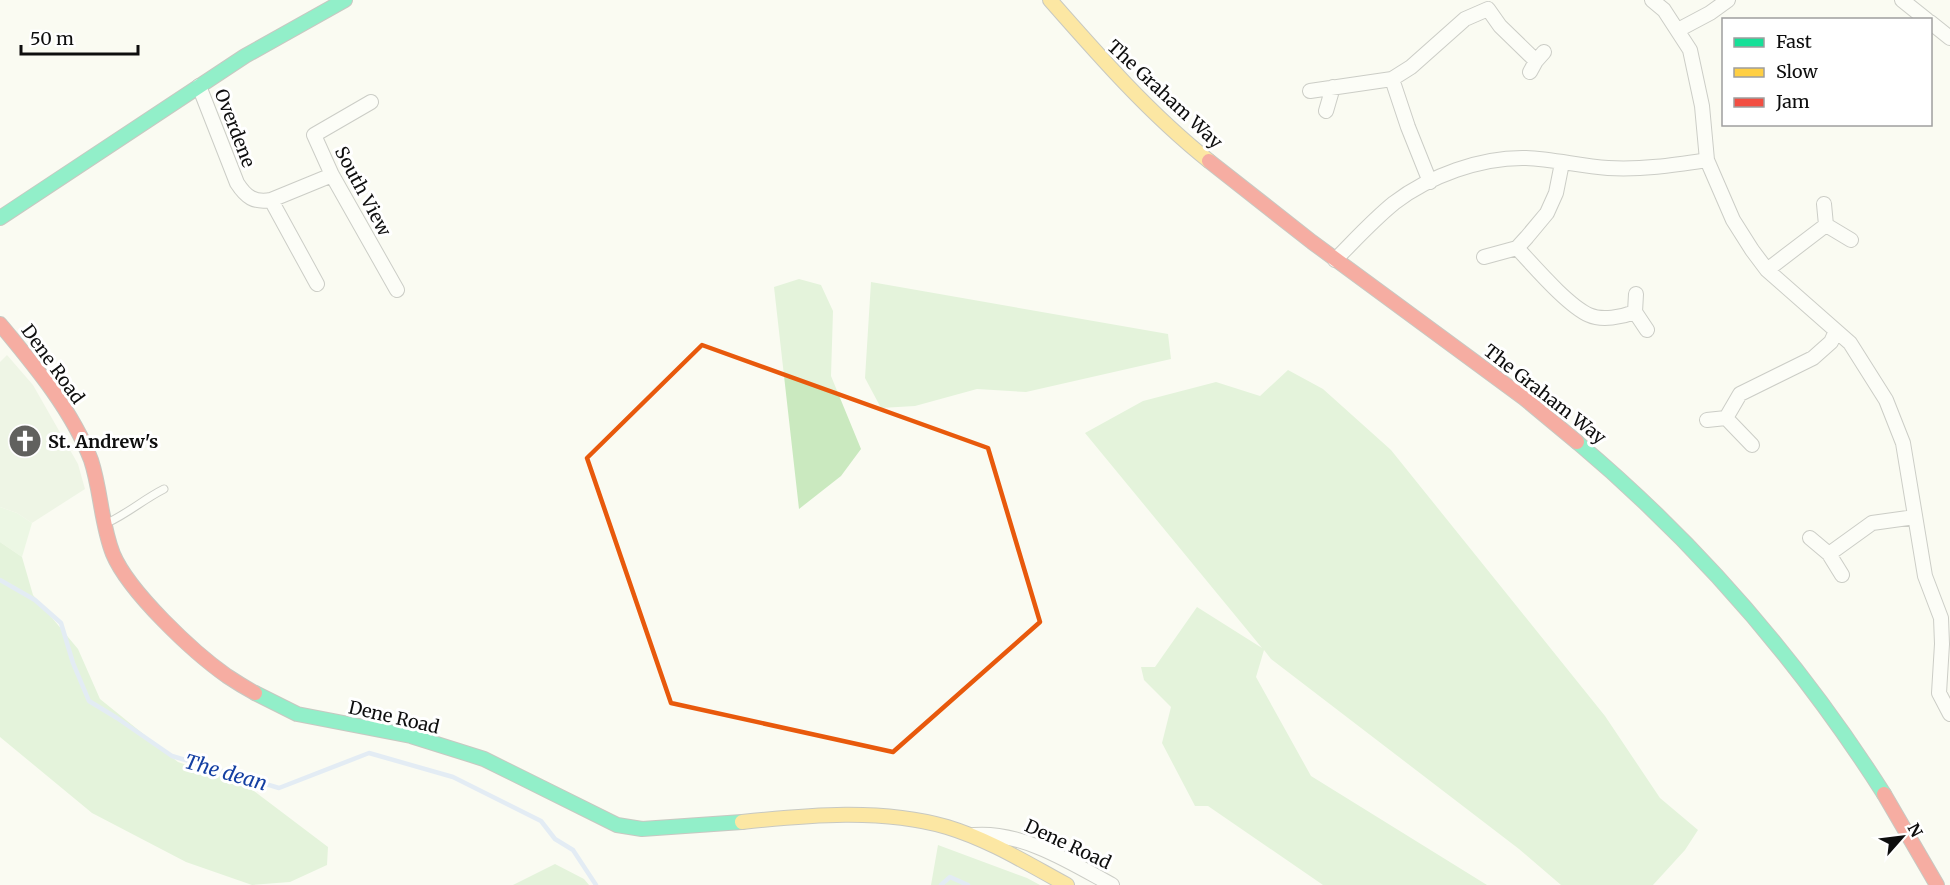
<svg xmlns="http://www.w3.org/2000/svg" width="1950" height="885" viewBox="0 0 1950 885" font-family="Merriweather,serif">
  <style>
    .green { fill: #dcf2d2 }
    .forest { fill: #cae9bf }
    .cemetery { fill: #e1edd6 }
    .lines { fill: none; stroke-linecap: round; stroke-linejoin: round }
    .stream { stroke: #c8d9f6; stroke-width: 4.5 }
    .lane-casing { stroke: #949591; stroke-width: 9 }
    .street-casing { stroke: #949591; stroke-width: 16 }
    .fast-casing { stroke: #8b8b87; stroke-width: 16 }
    .slow-casing { stroke: #8b8b87; stroke-width: 16 }
    .jam-casing { stroke: #8b8b87; stroke-width: 16 }
    .lane { stroke: #fefefd; stroke-width: 7 }
    .street { stroke: #fefefd; stroke-width: 14 }
    .fast { stroke: #16e098; stroke-width: 14 }
    .slow { stroke: #ffcf43; stroke-width: 14 }
    .jam { stroke: #f24e42; stroke-width: 14 }
    .marked { fill: none; stroke: #e8590c; stroke-width: 4.5; stroke-linejoin: round }
    .labels { text-anchor: middle; dominant-baseline: central; stroke-width: 6; stroke-linejoin: round; paint-order: stroke }
    .street-label { font-size: 18px; fill: #0e0e0e; stroke: #fff }
    .poi-label { font-size: 18px; font-weight: bold; fill: #0e0e0e; stroke: #fff; text-anchor: start }
    .water-label { font-size: 20px; font-style: italic; fill: #143fa2; stroke: #fff }
  </style>
  <rect width="100%" height="100%" fill="#fafbf2"/>
  <path class="green" d="M0 507 17 513 32 523 22 557 0 542Z"/>
  <path class="forest" d="M799 279 821 285 833 311 831 376 861 449 841 476 799 509 774 287Z
    M871 282 1168 334 1171 359 1026 392 977 389 915 406 881 408 865 378Z
    M1288 370 1323 389 1391 450 1605 716 1660 798 1698 830 1685 850 1653 885H1561L1519 849 1271 659 1264 650 1256 677 1311 776 1487 885H1323L1208 806H1195L1162 743 1171 707 1144 680 1141 667H1155L1197 607 1262 648 1085 433 1143 401 1216 382 1260 396Z
    M0 542 22 557 33 595 78 649 100 699 178 762 246 785 328 847 327 865 290 882 252 885 186 862 92 813 0 737Z
    M938 845 1027 878 1040 885H931Z
    M555 864 584 879 589 885H513Z"/>
  <path class="cemetery" d="M7 355 33 385 78 464 85 489 32 523 17 513 0 507V362Z"/>
  <g class="lines">
    <path class="stream" d="M0 580 35 600 61 623 73 663 89 701 117 718 172 756 279 788 369 753 453 777 541 821 555 839 573 850 596 885
      M941 885 950 877 968 885"/>
    <g class="lane-casing">
      <path id="lane" d="M107 523C127 514 144 499 164 489"/>
    </g>
    <g class="street-casing">
      <path id="street" d="M1652 0 1664 10 1690 50 1702 106 1707 160 1733 220 1752 250 1767 270 1850 343 1886 400 1903 443 1925 576 1941 618 1942 644 1939 693 1950 714
        M1902 0 1927 20
        M1930 22 1950 38
        M1678 30 1710 13 1728 0
        M1530 72 1536 61 1544 52
        M1392 79 1408 127 1430 182
        M199 86 237 183C246 197 254 203 271 200L332 175
        M1310 91 1392 79 1411 67 1465 19 1488 9 1500 26 1536 61
        M371 102 314 135 332 175 397 290
        M1326 111 1333 87
        M271 200 317 284
        M1824 204 1826 225 1851 240
        M1517 248C1534 266 1567 305 1589 315 1602 321 1622 317 1635 312
        M1484 257 1517 248 1527 237 1547 213 1556 193 1562 163
        M1335 260C1354 241 1373 220 1394 203 1429 176 1481 157 1526 158 1553 159 1580 166 1608 168 1642 170 1674 165 1707 160
        M1767 270 1826 225
        M1636 294 1635 312 1647 330
        M1726 418 1752 445
        M1707 420 1726 418 1740 394 1813 358 1831 342 1836 331
        M1810 538 1829 554 1842 575
        M1829 554 1872 523 1915 517
        M974 835C1022 831 1072 863 1112 885"/>
    </g>
    <g class="fast-casing">
      <path id="fast" d="M0 218 245 56 345 0
        M1577 442C1697 543 1800 662 1884 794
        M255 693 297 714 411 736 484 759 617 825 642 829 742 822"/>
    </g>
    <g class="slow-casing">
      <path id="slow" d="M1050 0C1100 57 1150 114 1209 161
        M742 822C809 815 882 808 947 827 990 840 1028 864 1067 885"/>
    </g>
    <g class="jam-casing">
      <path id="jam" d="M1209 161 1312 242 1524 398 1577 442
        M0 324C34 365 72 410 91 460 101 490 101 524 113 554 129 592 193 652 227 676 236 682 246 688 255 693
        M1884 794 1937 885"/>
    </g>
    <use href="#lane" class="lane"/>
    <use href="#street" class="street"/>
    <use href="#fast" class="fast"/>
    <use href="#slow" class="slow"/>
    <use href="#jam" class="jam"/>
  </g>
  <path d="M0 0H1950V885H0ZM702 345 988 448 1040 622 893 752 671 703 587 458Z" fill="#fafbf2" fill-opacity=".55" fill-rule="evenodd"/>
  <path class="marked" d="M702 345 988 448 1040 622 893 752 671 703 587 458Z"/>
  <defs>
    <g id="church-disc" transform="scale(1.725)"><circle r="9.5" fill="#61615e" stroke="#fff"/><path d="M-1.2-6h2.4v3.5h3.3v2.4h-3.3V6h-2.4V-.1h-3.3v-2.4h3.3Z" fill="#fff"/></g>
  </defs>
  <g fill-rule="evenodd">
    <use href="#church-disc" x="25" y="441"/>
  </g>
  <g class="labels">
    <g class="street-label">
      <text transform="translate(1165 94) rotate(43)">The Graham Way</text>
      <text transform="translate(235 128) rotate(69)">Overdene</text>
      <text transform="translate(363 191) rotate(62)">South View</text>
      <text transform="translate(53 364) rotate(54)">Dene Road</text>
      <text transform="translate(1545 394) rotate(38)">The Graham Way</text>
      <text transform="translate(394 717) rotate(13)">Dene Road</text>
      <text transform="translate(1068 844) rotate(25)">Dene Road</text>
    </g>
    <g class="poi-label">
      <text x="48" y="441">St. Andrew's</text>
    </g>
    <g class="water-label">
      <text transform="translate(226 772) rotate(16)">The dean</text>
    </g>
  </g>
  <rect x="1722" y="18" width="210" height="108" fill="#ffffff" stroke="#9f9f9f" stroke-width="1.5"/>
  <rect x="1734" y="38" width="30" height="9" fill="#16e098" stroke="#9f9f9f" stroke-width="1.5"/>
  <text x="1776" y="48" font-size="18" fill="#0e0e0e">Fast</text>
  <rect x="1734" y="68" width="30" height="9" fill="#ffcf43" stroke="#9f9f9f" stroke-width="1.5"/>
  <text x="1776" y="78" font-size="18" fill="#0e0e0e">Slow</text>
  <rect x="1734" y="98" width="30" height="9" fill="#f24e42" stroke="#9f9f9f" stroke-width="1.5"/>
  <text x="1776" y="108" font-size="18" fill="#0e0e0e">Jam</text>
  <g transform="translate(1902 837) rotate(62)" stroke="#ffffff" stroke-width="4.5" paint-order="stroke">
  <path d="M0-4.5L10 22L0 15L-10 22Z" fill="#0e0e0e"/>
  <text y="-9" font-size="16" font-weight="bold" text-anchor="middle" fill="#0e0e0e">N</text>
  </g>
  <path d="M21 45v9h117v-9" fill="none" stroke="#0e0e0e" stroke-width="3"/>
  <text x="30" y="45" font-size="18" fill="#0e0e0e" stroke="#ffffff" stroke-width="4.5" paint-order="stroke">50 m</text>
</svg>
